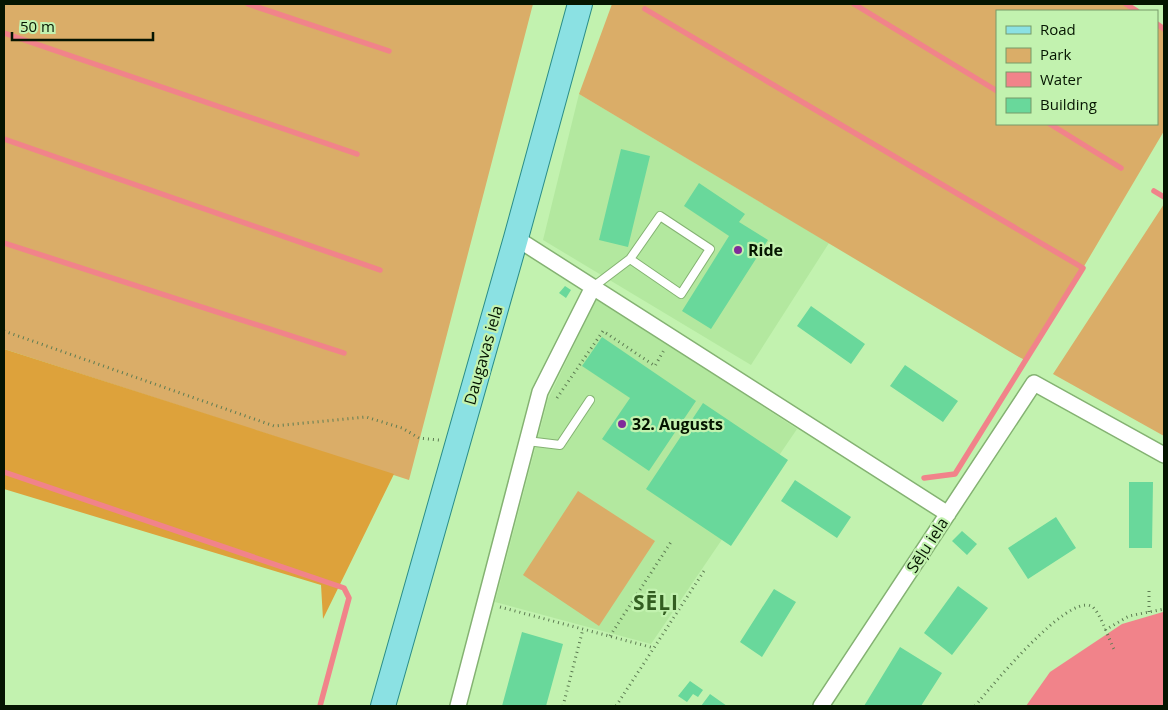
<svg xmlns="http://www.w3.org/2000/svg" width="1168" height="710" viewBox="0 0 1168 710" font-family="'Open Sans',sans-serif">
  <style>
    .built { fill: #b3e89f }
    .green { fill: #daad68 }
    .forest { fill: #dda23b }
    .water { fill: #f1838a }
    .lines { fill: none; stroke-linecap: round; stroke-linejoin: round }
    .stream { stroke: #f1838a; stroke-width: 5.5 }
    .building { fill: #69d89b }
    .service-casing { stroke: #84b272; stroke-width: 10 }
    .minor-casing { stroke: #84b272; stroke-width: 18 }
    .primary-casing { stroke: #2a8d88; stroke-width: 26 }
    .path { stroke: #5d7c52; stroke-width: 3; stroke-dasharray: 1 4; stroke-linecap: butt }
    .service { stroke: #fff; stroke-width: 8 }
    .minor { stroke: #fff; stroke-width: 15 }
    .primary { stroke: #8be1e3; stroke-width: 24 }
    .poi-dot { fill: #802b9a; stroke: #c2f2af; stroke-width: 2 }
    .labels { text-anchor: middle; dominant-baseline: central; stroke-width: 4.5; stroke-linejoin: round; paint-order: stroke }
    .poi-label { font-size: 16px; font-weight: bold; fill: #051501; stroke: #c2f2af; text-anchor: start }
    .street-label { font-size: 16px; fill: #051501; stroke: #c2f2af }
    .district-label { font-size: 21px; font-weight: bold; letter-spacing: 1px; fill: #335e21; stroke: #c2f2af }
  </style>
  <rect width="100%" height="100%" fill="#c2f2af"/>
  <path class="built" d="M579 94 829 243 751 365 543 240Z
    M597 297 797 429 651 644 495 602 548 399Z"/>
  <path class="green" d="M4 4H533L409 480 4 349Z
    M612 4H1126L1137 11H997V124H1157V24L1164 29V131L1083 268 1025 360 1019 357 579 94Z
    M1164 204V436L1053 374Z
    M578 491 655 541 599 626 523 575Z"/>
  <path class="forest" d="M4 349 394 474 323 619 321 585 4 489Z"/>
  <path class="water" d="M1163 612 1164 613V706H1026L1050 672 1122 624Z"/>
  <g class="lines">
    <path class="stream" d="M248 4 389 51
      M854 4 997 91
      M1126 4 1137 11
      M645 9 1083 268 955 474 924 478
      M1157 24 1164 29
      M4 33 357 154
      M1050 124 1121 168
      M4 139 380 270
      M1154 191 1164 197
      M4 243 344 353
      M4 472 344 588 349 598 320 706"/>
  </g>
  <path class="building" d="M621 149 650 156 628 247 599 240Z
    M699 183 745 214 739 222 768 240 711 329 682 311 729 236 684 206Z
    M565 286 571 290 566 298 559 293Z
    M811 306 865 344 851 364 797 326Z
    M602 337 696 401 649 471 602 439 630 398 582 366Z
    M905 365 958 401 943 422 890 386Z
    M703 403 788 460 731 546 646 489Z
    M795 480 851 517 837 538 781 501Z
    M1129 482H1153L1152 548H1129Z
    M1056 517 1076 548 1028 579 1008 548Z
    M962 531 977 544 967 555 952 541Z
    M958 586 988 608 952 655 924 633Z
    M774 589 796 602 762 657 740 642Z
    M522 632 563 644 546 706H502Z
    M900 647 942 673 921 706H864Z
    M690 681 703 690 698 697 693 694 687 702 678 696Z
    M710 694 727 706H701Z"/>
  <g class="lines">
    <g class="service-casing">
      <path id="service" d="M593 287 630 259 660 216 710 249 681 294 630 259
        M527 441 560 445 590 400"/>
    </g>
    <g class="minor-casing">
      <path id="minor" d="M516 238 948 514
        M458 706 540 392 593 287
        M821 706 1034 383 1164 455"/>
    </g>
    <g class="primary-casing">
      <path id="primary" d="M383 706 516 238 580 4"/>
    </g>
    <path class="path" d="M4 331 274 426 366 417 402 428 419 438 439 440
      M557 398 603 331 655 366 664 350
      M500 607 654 648
      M1149 612V587
      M1105 630 1129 616 1164 609
      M610 636 671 542
      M563 706 583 629
      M616 706 706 568
      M975 706C991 687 1066 595 1091 606 1099 609 1109 640 1114 649"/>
    <use href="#service" class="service"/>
    <use href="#minor" class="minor"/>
    <use href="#primary" class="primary"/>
  </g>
  <g class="poi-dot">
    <circle cx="738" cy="250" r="5"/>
    <circle cx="622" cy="424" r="5"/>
  </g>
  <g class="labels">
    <g class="poi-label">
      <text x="748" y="250">Ride</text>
      <text x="632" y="424">32. Augusts</text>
    </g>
    <g class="street-label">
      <text transform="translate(483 355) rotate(-74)">Daugavas iela</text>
      <text transform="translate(927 545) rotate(-57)">Sēļu iela</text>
    </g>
    <g class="district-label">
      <text x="656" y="602">SĒĻI</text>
    </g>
  </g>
  <rect width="1168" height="710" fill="none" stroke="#051501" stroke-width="10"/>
  <rect x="996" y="10" width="162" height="115" fill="#c2f2af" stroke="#769a69"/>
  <rect x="1006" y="26" width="25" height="8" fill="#8be1e3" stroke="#769a69"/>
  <text x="1040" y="35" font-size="15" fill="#051501">Road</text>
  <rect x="1006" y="48" width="25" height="15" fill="#daad68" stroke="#769a69"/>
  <text x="1040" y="60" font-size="15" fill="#051501">Park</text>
  <rect x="1006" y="72" width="25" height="15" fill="#f1838a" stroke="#769a69"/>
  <text x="1040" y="85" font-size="15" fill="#051501">Water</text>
  <rect x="1006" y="98" width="25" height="15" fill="#69d89b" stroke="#769a69"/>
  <text x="1040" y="110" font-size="15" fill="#051501">Building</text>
  <path d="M12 32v8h141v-8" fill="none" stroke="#051501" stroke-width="2.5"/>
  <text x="20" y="32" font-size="15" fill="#051501" stroke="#c2f2af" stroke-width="4" paint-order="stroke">50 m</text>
</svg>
